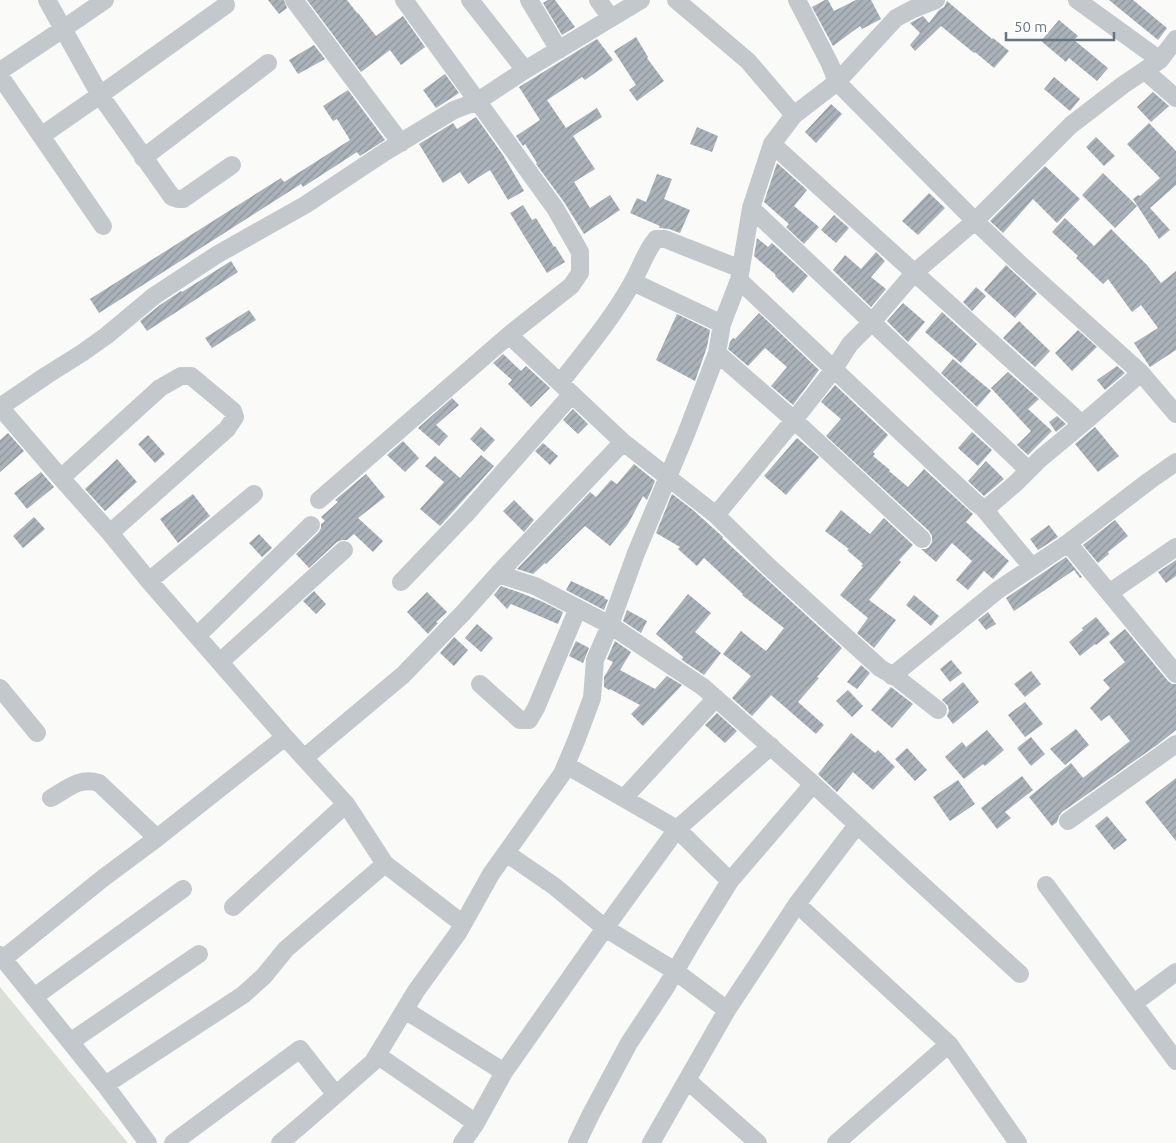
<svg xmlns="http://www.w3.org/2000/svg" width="1176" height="1143" viewBox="0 0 1176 1143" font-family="Ubuntu,sans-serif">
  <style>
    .park { fill: #dadfd7 }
    .building { fill: url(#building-hatch) }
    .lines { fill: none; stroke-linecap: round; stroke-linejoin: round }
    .street { stroke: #c3c8cc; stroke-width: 18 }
  </style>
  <defs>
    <pattern id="building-hatch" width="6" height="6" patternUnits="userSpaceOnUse" patternTransform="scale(1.25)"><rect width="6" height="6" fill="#aab3b9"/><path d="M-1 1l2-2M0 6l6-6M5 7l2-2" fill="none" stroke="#8e969c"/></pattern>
  </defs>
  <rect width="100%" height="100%" fill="#fafaf8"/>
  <path class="park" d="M0 987 128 1143H0Z"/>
  <path class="building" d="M268 0H284L287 8 279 14Z
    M307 0H347L357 13H358L376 36 403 16 425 47 401 65 390 50 361 72Z
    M548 0H555L575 27 562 35 543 3Z
    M825 0H828L834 11 856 0H871L881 19 862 29 860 26 833 46 812 7Z
    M1109 0H1133L1167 28 1158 40Z
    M947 1 992 39 993 38 1009 51 994 68 975 52 974 53 941 26 915 51 910 45 920 33 910 23 923 16 929 23 939 10 944 7Z
    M1059 20 1078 36 1074 40 1108 68 1097 81 1069 58 1066 62 1041 41Z
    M636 37 648 57 647 58 664 81 637 101 629 90 636 85 614 51Z
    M597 39 613 60 585 80 582 77 547 100 566 128 597 108 602 117 573 136 595 169 574 182 590 208 610 195 620 210 584 234 564 202 536 164 537 163 525 144 523 146 516 136 540 120 519 87Z
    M314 45 325 59 298 74 289 60Z
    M445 74 459 93 436 108 423 90Z
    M1054 77 1080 99 1070 111 1044 89Z
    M348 90 385 140 360 156 357 152 303 187 301 184 99 313 90 299 281 178 284 182 350 140 337 119 333 121 323 106Z
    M1153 92 1169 106 1151 122 1137 107Z
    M831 104 842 114 816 143 805 132Z
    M476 117 503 155 524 191 508 200 490 170 468 184 460 172 443 183 419 144 453 123 457 129Z
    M1149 123 1176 151V185L1150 208 1170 230 1159 239 1133 199 1138 195 1140 196 1160 178 1127 144Z
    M697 127 718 136 712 152 690 144Z
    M1096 137 1115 156 1104 166 1086 147Z
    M777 163 807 190 794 206 819 227 804 244 786 227 789 224 764 202Z
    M1045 166 1080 199 1057 223 1033 199 1003 233 990 221Z
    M1103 173 1137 206 1115 228 1082 195Z
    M657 174 672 179 664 199 690 210 680 233 669 229 660 228H659L660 226 630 213 637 198 646 202Z
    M929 193 945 208 918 235 902 221Z
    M523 205 532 220 536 218 554 247 555 246 565 262 547 273 510 213Z
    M834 215 849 228 836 243 821 230Z
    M1065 218 1094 246 1111 229 1147 265 1161 283 1176 271V350L1150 367 1134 343 1158 328 1141 305 1132 312 1108 279 1103 284 1076 258 1078 256 1052 232Z
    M757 238 768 247 772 243 808 276 793 293 775 276 776 275 754 256Z
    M876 252 885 261 871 277 886 289 871 307 833 270 845 255 861 269Z
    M231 261 238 272 147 331 140 321 160 305 181 291 182 292Z
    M1006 265 1037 294 1015 318 984 290Z
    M976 287 986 296 972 311 963 302Z
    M903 303 925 322 908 342 887 321Z
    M249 310 256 320 212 348 205 338Z
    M942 312 977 344 961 363 925 332Z
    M759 313 819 370 793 405 771 386 787 367 765 348 748 366 728 349 730 342 733 338 735 339Z
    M677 314 710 330 707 347 695 381 656 360Z
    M1019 321 1050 351 1035 367 1003 338Z
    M1078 330 1097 347 1072 371 1055 353Z
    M503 354 521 371 526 366 550 388 531 407 508 384 512 380 493 363Z
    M953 359 991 391 977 407 941 373Z
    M1117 366 1125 373 1105 390 1097 380Z
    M1008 372 1039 399 1028 409 1052 431 1028 455 1017 445 1031 431 991 388Z
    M835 385 888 435 873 452 875 454 873 456 890 470 889 471 908 487 924 469 973 514 966 522 1009 561 993 579 984 571 968 590 956 580 972 561 952 543 936 562 921 549H926L929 547 932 542V536L929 531 826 436 841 419 821 402Z
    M452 398 459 405 436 425 448 436 439 446 418 428Z
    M573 409 588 424 578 434 563 420Z
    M1057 416 1066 424 1056 432 1049 422Z
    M481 427 495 440 484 452 470 439Z
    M1095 427 1119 456 1098 472 1075 444Z
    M972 432 992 450 978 466 958 448Z
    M8 433 24 451 0 472V440Z
    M148 435 165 454 155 463 138 444Z
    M797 438 819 457 786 495 764 476Z
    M403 441 419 458 405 472 387 455Z
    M543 443 558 456 550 465 535 451Z
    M481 455 494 466 440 526 420 509 444 482 425 466 435 456 460 478Z
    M117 459 137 482 105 511 85 489Z
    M986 461 1004 479 984 496 968 481Z
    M634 464 655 481 647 500 643 496 628 524 610 546 585 526 546 564 545 563 533 574 517 569 590 492 596 497 611 480 617 484Z
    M41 472 54 487 27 509 14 493Z
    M366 474 385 497 358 518 383 541 373 552 354 534 347 540H342L337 542 309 568 296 554 319 532 321 528V524L325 521 321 517 338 502 335 500Z
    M193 494 210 516 178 543 160 519Z
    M672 494 693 510 723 537 722 538 842 648 817 677 819 678 798 702 824 725 816 734 771 695 752 716 732 698 751 676 723 654 741 631 766 651 784 628 742 595 743 594 704 558 697 566 678 549 680 547 656 533Z
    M514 500 534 520 524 532 503 511Z
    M841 510 870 534 884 518 913 545 899 560 901 562 869 600 896 620 874 648 857 633 868 618 840 595 863 567 861 566 863 564 847 550 849 549 825 531Z
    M34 517 45 529 23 548 13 536Z
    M1115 520 1128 536 1108 552 1109 554 1098 563 1083 545Z
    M1049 525 1058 537 1038 550 1030 539Z
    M259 534 272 548 262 557 249 543Z
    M1066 557 1082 577 1080 578 1074 570 1014 611 1006 598Z
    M1176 560V576L1166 583 1158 572Z
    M571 581 605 597 604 598 608 600 604 610 566 590Z
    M501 586 521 593 541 601 563 612 558 624 511 604 507 609 494 595Z
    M314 591 326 604 316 614 303 601Z
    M427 592 447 612 436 622 438 623 428 634 407 612Z
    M688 594 711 613 695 632 721 653 704 675 682 660 683 657 656 634Z
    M914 595 939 616 931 626 906 605Z
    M627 610 647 621 641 633 623 621Z
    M988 612 996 624 986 630 978 620Z
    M1096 617 1110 634 1096 645 1095 644 1080 656 1069 642 1083 630 1082 628Z
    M477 624 493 638 481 652 465 638Z
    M1125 629 1168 681 1172 684H1176V730L1157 745 1062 812 1059 816 1057 822 1052 826 1029 797 1071 763 1083 778 1130 741 1109 715 1101 721 1090 708 1110 688 1103 680 1125 662 1109 642Z
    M454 637 468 650 454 666 440 653Z
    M576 641 589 648 583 663 569 656Z
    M615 641 631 652 620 670 655 689 667 676 682 685 643 726 631 714 640 705 610 689 609 690 604 687V677L613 662 607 659Z
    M951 660 962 673 950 682 940 669Z
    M861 665 870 673 857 689 847 682Z
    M1031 671 1041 684 1025 697 1014 684Z
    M963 682 979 702 953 724 947 716 949 711 948 706 942 700Z
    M891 687 913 704 892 728 871 710Z
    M848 690 863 706 852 717 836 701Z
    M1025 702 1043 724 1025 737 1008 715Z
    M717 713 737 731 725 743 705 725Z
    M1076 729 1089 745 1065 765 1050 749Z
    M987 730 1004 750 985 766 983 764 964 779 945 757 962 742 966 747Z
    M851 733 875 753 878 750 895 767 873 790 853 772 837 792 818 774Z
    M1031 737 1045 754 1031 766 1017 748Z
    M907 748 927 770 915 781 895 759Z
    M1022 776 1033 790 1005 812 1011 818 997 829 981 808Z
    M1176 778V841L1145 802Z
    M958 780 975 804 950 821 933 797Z
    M1107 816 1127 840 1114 850 1095 826Z"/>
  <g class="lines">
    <path class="street" d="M47 0 100 95 172 197 178 199H183L232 165
      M294 0 401 143
      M470 0 525 70
      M529 0 559 50
      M598 0 611 18
      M676 0 748 61 794 115
      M797 0 830 64 837 82 975 221 1021 265 1141 373
      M1077 0 1160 60
      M0 71 63 29 105 0
      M1145 71 1176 98
      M0 76 103 226
      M41 136 100 95 226 5
      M772 144 1082 424
      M143 158 268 63
      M751 208 1021 463 1028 471
      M739 280 976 503 983 508 989 506 1016 483 1041 458 1082 424 1141 373 1176 414
      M633 282 722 324
      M509 335 623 442 716 515 768 566 880 668 897 678 938 710
      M717 353 794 420 922 539
      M560 383C585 351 612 319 632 283 641 268 645 252 656 239H665L741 269
      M61 478 160 388 181 376H191L233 411 235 417 227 429 110 533
      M319 500 509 335 571 286 580 273V252L555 208 404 0
      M983 508 1032 567
      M716 515 794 420 834 369 850 344 872 322 914 273 975 221 1071 125 1123 85 1160 60 1176 39
      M1068 543 1176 674
      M498 574 623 442
      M149 581 254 494
      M401 582 467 513 572 394
      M1109 593 1176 547
      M197 636 311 525
      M220 662 344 550
      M892 676 998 590 1068 543 1149 481 1176 462
      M480 684 520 720H529L536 708 578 608
      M0 688 37 733
      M304 758 403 675 464 612 498 574 535 586 610 625 703 687 813 784 917 880 1020 974
      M566 765 677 829 771 746
      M51 798C69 788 79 777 99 783L157 838
      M624 798 716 698
      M1068 821 1176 744
      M506 853 554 886 605 928 675 971 727 1010
      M730 881 813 784
      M1046 885 1176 1061
      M797 904 949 1044
      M233 907 346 804
      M463 924 385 864 346 804 285 737 149 581 110 533 61 478 0 407 47 375 82 353 106 336 154 296 218 254 305 205 385 152 454 110 478 101 525 70 641 0
      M0 955 105 1085 148 1143
      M3 959 102 879 157 838 285 737
      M34 997 183 889
      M1134 1003 1176 972
      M405 1010 504 1072
      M70 1042 199 954
      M377 1055 476 1123
      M687 1080 758 1143
      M105 1085 243 995 264 976 286 949 385 864
      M173 1143 300 1049 336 1095
      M280 1143 314 1114 373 1062 416 991 458 933 491 874 562 774 576 741 592 698 595 660 610 625 636 553 686 434 717 353 722 324 739 280 751 208 772 144 794 115 837 82 896 18 913 9 936 0
      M462 1143 476 1123 504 1072 605 928 677 829 730 881 694 939 666 987 629 1043 591 1114 577 1143
      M651 1143 727 1010 797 904 857 825
      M836 1143 949 1044 1018 1143"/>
  </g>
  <path d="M1006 32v8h108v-8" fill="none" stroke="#657683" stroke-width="2.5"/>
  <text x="1014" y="32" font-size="15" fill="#657683" stroke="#ffffff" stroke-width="4" paint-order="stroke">50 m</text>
</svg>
